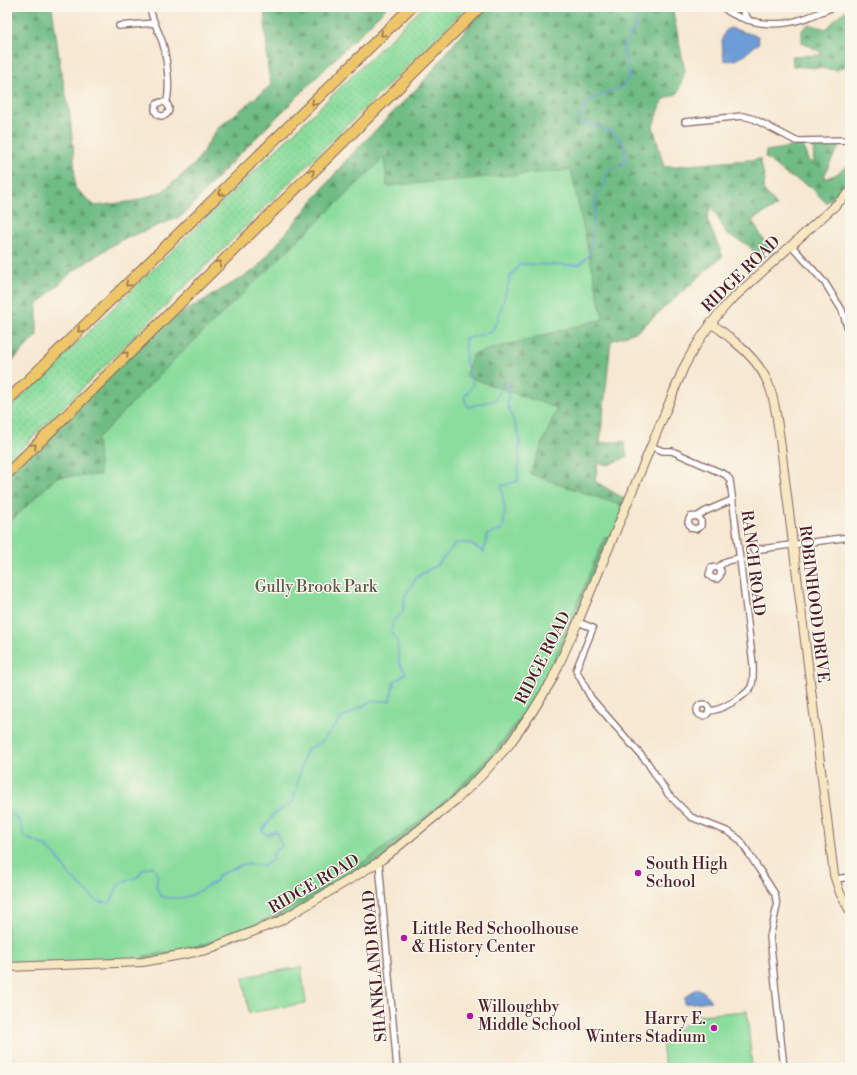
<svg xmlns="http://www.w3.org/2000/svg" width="857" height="1075" viewBox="0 0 857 1075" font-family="'Libre Bodoni',serif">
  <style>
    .grass { fill: url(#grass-dots); stroke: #6a7e64 }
    .forest { fill: url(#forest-firs); stroke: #5d6e58 }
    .park { fill: #8bdd9d; stroke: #6a7e64 }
    .water { fill: #6d9cd6; stroke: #5c5e80 }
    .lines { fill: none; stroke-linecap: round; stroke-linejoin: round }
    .stream { stroke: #6d9cd6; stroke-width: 1.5 }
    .street-casing { stroke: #866565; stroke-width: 8 }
    .secondary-casing { stroke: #866565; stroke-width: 10 }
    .highway-casing { stroke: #866565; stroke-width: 12 }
    .street { stroke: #fff; stroke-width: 5.5 }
    .secondary { stroke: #f7e8c3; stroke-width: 8 }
    .highway { stroke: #ecc669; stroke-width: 10 }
    .oneway { stroke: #9b724a }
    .poi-dot { fill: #b5179e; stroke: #fbf7ec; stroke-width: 1.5 }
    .labels { text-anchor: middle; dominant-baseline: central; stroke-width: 3; stroke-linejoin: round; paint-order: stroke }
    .street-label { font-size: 16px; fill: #4a1f2b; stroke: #fbf7ec }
    .park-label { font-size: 16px; fill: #5e584d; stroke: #fbf7ec }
    .poi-label { font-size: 16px; fill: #4a1f2b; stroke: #fbf7ec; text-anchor: start }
  </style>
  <defs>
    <pattern id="grass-dots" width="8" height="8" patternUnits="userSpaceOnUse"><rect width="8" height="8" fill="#8bdd9d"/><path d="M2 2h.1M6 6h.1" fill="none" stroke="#79bd87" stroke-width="1.8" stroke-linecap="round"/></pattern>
    <pattern id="forest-firs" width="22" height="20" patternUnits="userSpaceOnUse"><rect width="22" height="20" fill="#70bc84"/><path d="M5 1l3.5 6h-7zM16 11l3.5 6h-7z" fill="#5e986c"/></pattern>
  </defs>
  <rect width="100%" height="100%" fill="#fbf7ec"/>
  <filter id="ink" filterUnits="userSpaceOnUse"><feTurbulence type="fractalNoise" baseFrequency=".025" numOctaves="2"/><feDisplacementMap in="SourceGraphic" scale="8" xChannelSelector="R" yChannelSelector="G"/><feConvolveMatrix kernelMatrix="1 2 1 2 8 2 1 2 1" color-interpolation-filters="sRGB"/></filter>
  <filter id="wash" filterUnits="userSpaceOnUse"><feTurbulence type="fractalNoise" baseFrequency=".012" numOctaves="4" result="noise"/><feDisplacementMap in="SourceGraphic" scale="16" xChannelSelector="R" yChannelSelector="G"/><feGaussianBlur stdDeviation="0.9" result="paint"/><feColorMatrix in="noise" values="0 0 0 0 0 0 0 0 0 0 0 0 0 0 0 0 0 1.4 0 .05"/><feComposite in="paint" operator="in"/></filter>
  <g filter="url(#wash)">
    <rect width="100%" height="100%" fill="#f6e8d2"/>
    <path class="grass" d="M423 7H467L7 463V411Z"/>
    <path class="forest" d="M7 7H52L60 64 70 116 74 156 75 188 95 206 135 201 163 191 195 164 217 129 271 85 268 70 264 7H387L224 170 182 216 119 241 72 272 37 305V335L7 367Z
      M484 7H672L685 71 678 93 663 100 653 126 664 167 760 159 765 180 763 189 777 206 752 220 769 249 759 258 748 245 727 234 711 206 707 220 723 256 638 331 611 341 600 443 624 441 627 457 608 465 598 463 595 481 628 501 552 680 481 776 379 862 280 921 206 950 143 962 7 726V474L145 335 256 269 349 157 422 83Z
      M850 10V60L844 67 837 70 793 66 792 56 822 55 819 51 802 43V30L809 24 826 29C835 22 838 12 850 10Z
      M822 144 840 146C834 156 826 168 824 179L835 175 850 164V183L826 203 810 186 787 175 765 157 766 151 802 145 808 160 814 165 813 145Z"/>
    <path class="park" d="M384 158 387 186 571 170 603 319 473 354 465 376 557 408 530 474 625 507 611 540 605 537C592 567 580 596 568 626 558 649 549 673 536 694 487 774 411 834 332 882 272 919 214 949 143 956L144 962 7 967V525L57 477 100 475 97 439 177 357Z
      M301 967 306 1003 249 1013 243 977Z
      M747 1011 752 1068H665L662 1041 699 1015Z"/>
    <path class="water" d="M730 28 758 36 759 43C747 51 740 64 724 60 723 50 718 33 730 28Z
      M697 988 704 992 711 1001 684 1004 685 997Z"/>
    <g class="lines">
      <path class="stream" d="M7 812 20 821 24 837 44 845 57 857 70 876 98 902 109 903C117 896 113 892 118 886 122 880 132 879 138 877L143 869 153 866 158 876 156 886 160 896C170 899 182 899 192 895 200 892 204 886 214 883L219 875 244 864 262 866 273 860V853L282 846 276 831 267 835 262 831 274 814 293 802 300 770 307 749 321 742 343 717 357 709 372 701H390L394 682 406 673 399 663 397 640 391 632 393 621 403 612 405 595 417 577 438 564 456 543H469L484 552 487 535 503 529 505 510 501 486 518 481 520 438 507 404 510 386 504 383 495 400 468 407 464 397 473 385 466 363 465 339 491 332 498 320 510 277 520 264 579 265 590 254 596 196 606 183 605 172 625 163V147L615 133 581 122 578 116 589 100 623 86 630 76 622 48 635 29 640 7"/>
    </g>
  </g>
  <g filter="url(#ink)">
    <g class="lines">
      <g class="street-casing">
        <path id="street" d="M150 7C152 22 161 34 164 48 167 62 171 90 166 103
          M722 7C741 23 775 28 799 20 811 17 822 11 834 7
          M740 7 749 20
          M119 26 154 23
          M155 109a7 7 0 1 1 14 0a7 7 0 1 1-14 0Z
          M685 122 743 116 754 119 796 141 850 140
          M791 245 825 283 842 310 850 336
          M650 446 663 451H672L726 475 730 480 753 664C753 671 754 681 751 687 746 696 720 711 709 711
          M698 516 701 521V526L696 529 691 528 688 522 690 517 698 516 706 511 732 500
          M753 550 850 537
          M718 567 721 571 720 576 717 579 712 578 709 575 711 568 718 567 727 561 739 558
          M578 622 593 628 576 670 591 698 647 762 668 794 691 817 729 832 740 840 775 894 777 906 770 937 784 1068
          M697 710a6 6 0 1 1 12 0a6 6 0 1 1-12 0Z
          M379 862 397 1068
          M836 879 850 877"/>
      </g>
      <g class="secondary-casing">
        <path id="secondary" d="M710 323C719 328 727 335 735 342 772 372 773 394 780 439L834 875 840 893 850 911
          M7 967 143 962 206 950 280 921 379 862 457 799 481 776 509 745 531 714 552 680 578 622 684 367C696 343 710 323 728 303L850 192"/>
      </g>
      <g class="highway-casing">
        <path id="highway" d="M7 401 411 7
          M7 474 480 7"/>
      </g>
      <use href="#street" class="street"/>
      <use href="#secondary" class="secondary"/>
      <use href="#highway" class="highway"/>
    </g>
    <defs><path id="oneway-chevron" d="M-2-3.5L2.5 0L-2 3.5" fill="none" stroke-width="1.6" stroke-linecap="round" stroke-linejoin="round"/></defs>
    <g class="oneway">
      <use href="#oneway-chevron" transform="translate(383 34) rotate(136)"/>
      <use href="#oneway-chevron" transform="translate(314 103) rotate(136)"/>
      <use href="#oneway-chevron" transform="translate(312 172) rotate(-44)"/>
      <use href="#oneway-chevron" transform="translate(221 193) rotate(136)"/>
      <use href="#oneway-chevron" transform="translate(219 263) rotate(-44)"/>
      <use href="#oneway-chevron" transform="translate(128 284) rotate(136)"/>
      <use href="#oneway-chevron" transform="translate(80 330) rotate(136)"/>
      <use href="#oneway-chevron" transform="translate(126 354) rotate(-45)"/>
      <use href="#oneway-chevron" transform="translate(34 446) rotate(-45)"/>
    </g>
  </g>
  <g class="poi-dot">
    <circle cx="638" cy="873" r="4"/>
    <circle cx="404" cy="938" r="4"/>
    <circle cx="470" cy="1016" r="4"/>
    <circle cx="714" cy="1028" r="4"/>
  </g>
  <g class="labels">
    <g class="street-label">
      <text transform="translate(741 274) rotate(-44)">RIDGE ROAD</text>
      <text transform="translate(753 563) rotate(83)">RANCH ROAD</text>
      <text transform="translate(814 604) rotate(83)">ROBINHOOD DRIVE</text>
      <text transform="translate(543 658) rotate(-63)">RIDGE ROAD</text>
      <text transform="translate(314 884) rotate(-30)">RIDGE ROAD</text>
      <text transform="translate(375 966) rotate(-95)">SHANKLAND ROAD</text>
    </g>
    <g class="park-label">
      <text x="316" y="587">Gully Brook Park</text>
    </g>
    <g class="poi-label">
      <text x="646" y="864">South High<tspan x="646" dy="18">School</tspan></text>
      <text x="412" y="929">Little Red Schoolhouse<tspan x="412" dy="18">&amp; History Center</tspan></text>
      <text x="478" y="1007">Willoughby<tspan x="478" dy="18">Middle School</tspan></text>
      <text x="706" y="1019" text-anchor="end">Harry E.<tspan x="706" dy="18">Winters Stadium</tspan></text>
    </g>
  </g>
  <rect width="857" height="1075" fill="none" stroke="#fbf7ec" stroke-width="24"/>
</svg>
